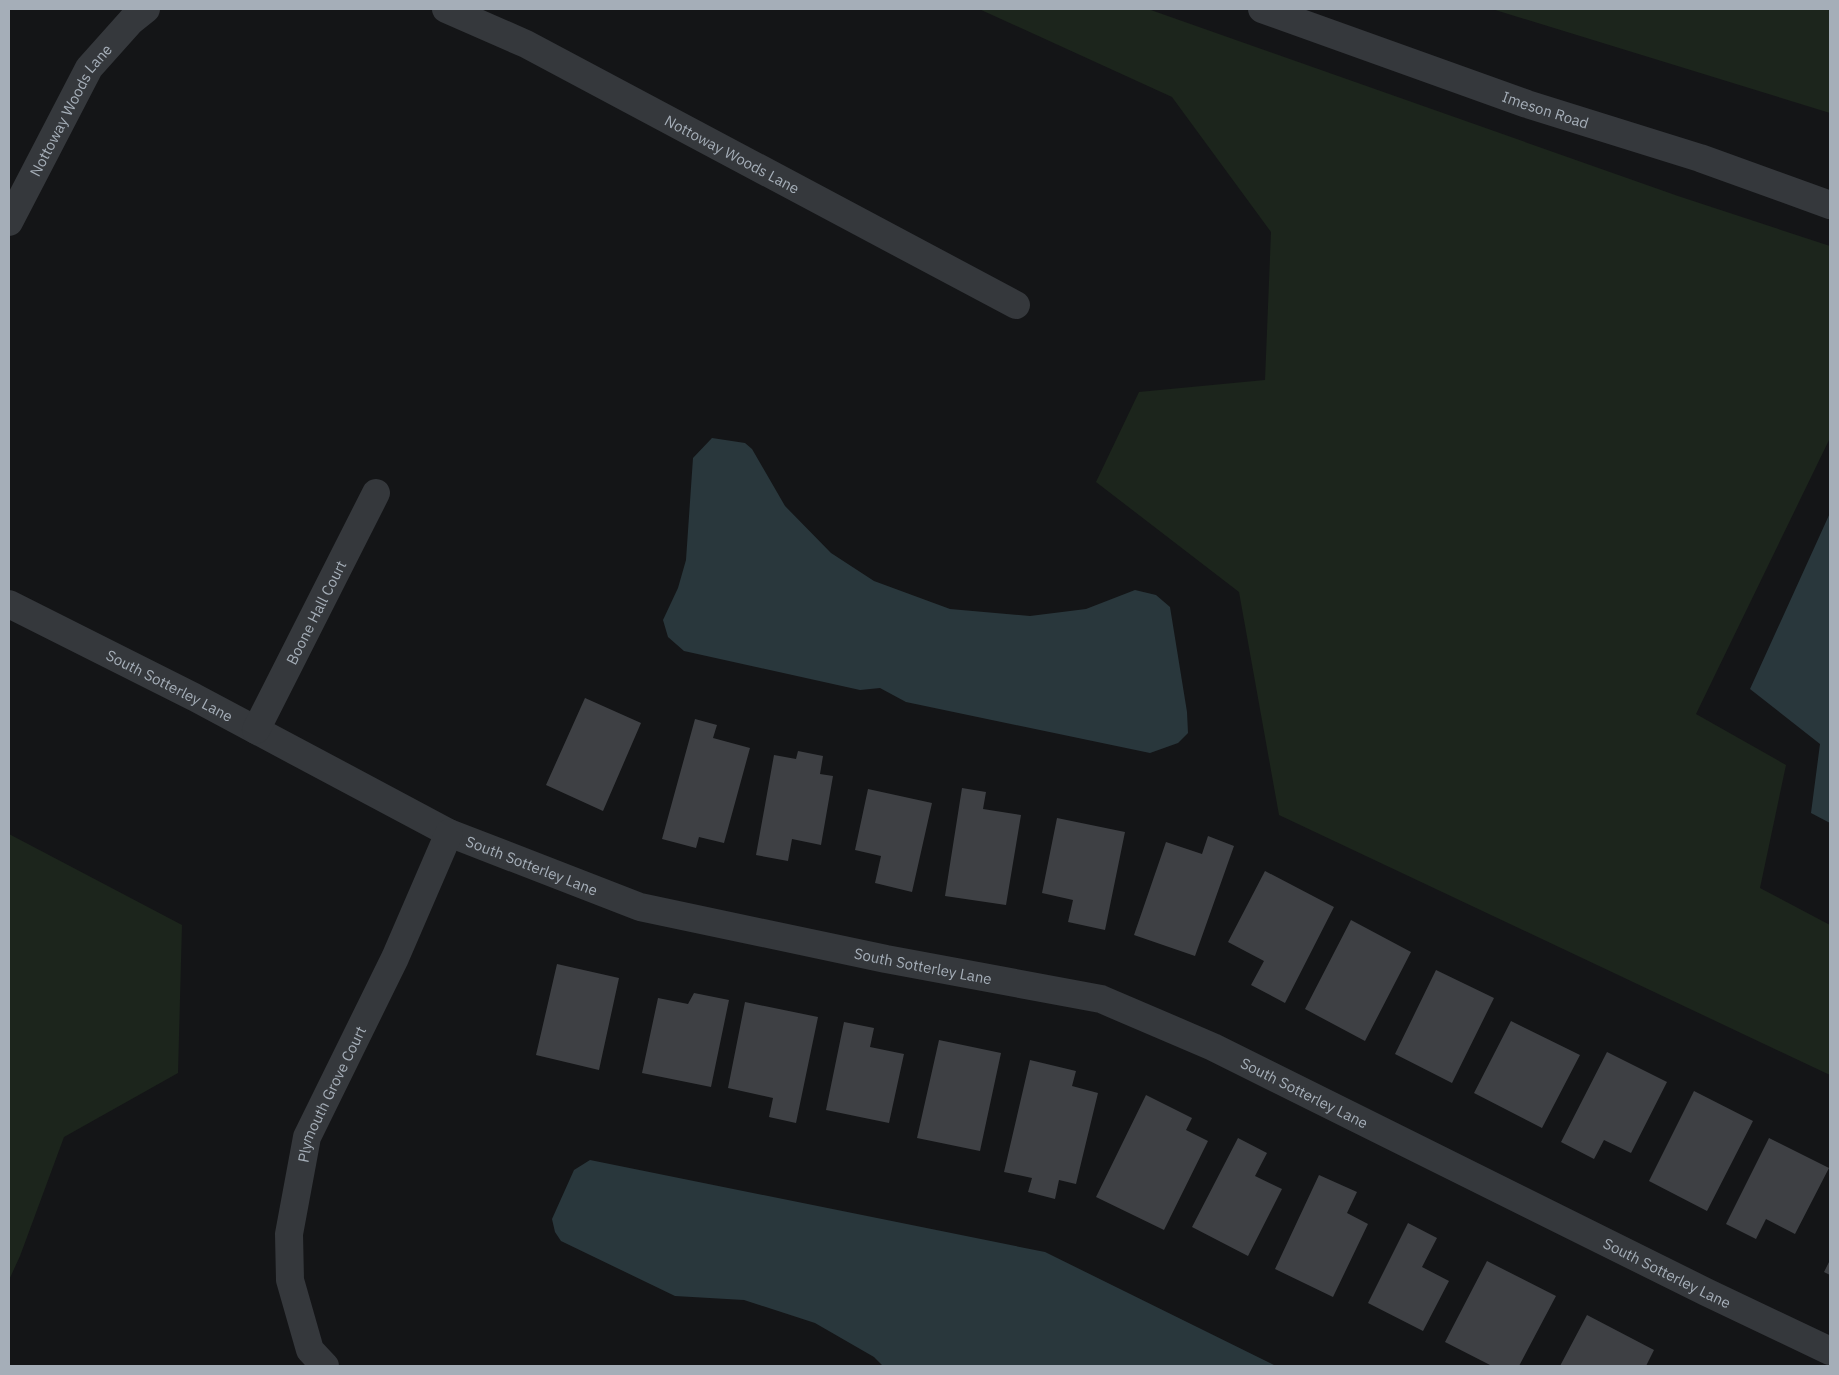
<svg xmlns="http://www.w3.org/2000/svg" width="1839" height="1375" viewBox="0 0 1839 1375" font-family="'IBM Plex Sans',sans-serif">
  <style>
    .green { fill: #1c251c }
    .water { fill: #29373c }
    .building { fill: #3e4044 }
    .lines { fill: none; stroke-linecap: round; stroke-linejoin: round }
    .minor { stroke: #35383c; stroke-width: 28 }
    .labels { text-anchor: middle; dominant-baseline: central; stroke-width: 4.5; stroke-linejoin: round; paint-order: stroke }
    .street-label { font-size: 15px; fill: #a5aeb8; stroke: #0f1012 }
  </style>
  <rect width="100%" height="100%" fill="#141517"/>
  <path class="green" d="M979 9H1148L1678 196 1830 246V438L1696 714 1786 765 1760 888 1830 925V1075L1279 815 1239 592 1096 482 1139 392 1265 380 1271 232 1172 97Z
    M1492 9H1830V113Z
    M9 834 182 925 178 1073 64 1137 20 1256 9 1280Z"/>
  <path class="water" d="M712 438 745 443 752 449 785 506 831 553 874 581 950 609 1030 616 1086 609 1135 590 1156 595 1170 607 1187 712 1188 733 1178 743 1150 753 906 702 880 688 860 690 684 651 668 637 663 620 678 588 686 560 693 458Z
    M1830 513V823L1811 813 1820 744 1750 689Z
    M590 1160 1045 1252 1276 1366H883L874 1357 815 1323 744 1300 675 1296 561 1241 555 1232 552 1219 574 1170Z"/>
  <path class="building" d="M585 698 641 723 603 811 546 785Z
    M695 719 717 725 713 738 750 748 724 843 699 837 696 848 662 839Z
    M798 751 823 756 820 774 833 776 821 845 792 839 788 861 756 855 774 755 796 759Z
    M962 788 986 792 983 809 1021 815 1006 905 945 896Z
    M868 789 932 803 912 892 875 883 881 856 855 850Z
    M1057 818 1125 832 1105 930 1068 922 1073 900 1042 893Z
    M1208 836 1234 846 1195 956 1134 935 1166 842 1202 854Z
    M1265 871 1334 907 1285 1003 1251 985 1264 961 1228 942Z
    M1351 920 1411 952 1365 1041 1305 1009Z
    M557 964 619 978 599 1070 536 1055Z
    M1436 970 1494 998 1452 1083 1395 1054Z
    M694 993 729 1000 711 1087 642 1073 658 998 688 1004Z
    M745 1002 818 1017 796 1123 769 1117 773 1098 728 1088Z
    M1511 1021 1580 1055 1542 1128 1474 1093Z
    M844 1022 874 1028 870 1047 904 1054 889 1123 826 1110Z
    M939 1040 1001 1053 980 1151 917 1138Z
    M1607 1052 1667 1082 1631 1153 1604 1140 1594 1159 1561 1142Z
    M1030 1060 1076 1071 1072 1086 1098 1093 1076 1184 1059 1180 1055 1199 1028 1192 1032 1178 1004 1172Z
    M1694 1091 1753 1121 1707 1211 1649 1181Z
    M1146 1095 1192 1118 1186 1130 1208 1141 1164 1230 1096 1197Z
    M1238 1138 1267 1153 1255 1176 1282 1189 1248 1256 1192 1227Z
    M1769 1138 1829 1168 1795 1234 1766 1219 1756 1239 1726 1224Z
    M1319 1175 1357 1192 1347 1213 1368 1224 1333 1297 1275 1269Z
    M1408 1223 1437 1238 1422 1267 1449 1281 1423 1331 1368 1303Z
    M1830 1260V1275L1824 1272Z
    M1487 1261 1556 1296 1519 1366H1492L1445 1342Z
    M1587 1315 1654 1350 1646 1366H1560Z"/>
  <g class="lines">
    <g class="minor">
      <path id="s1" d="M446 9 526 44 1016 305"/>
      <path id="s2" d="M1262 9 1527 104 1700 158 1830 205"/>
      <path id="s3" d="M9 222 89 68 131 21 146 9"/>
      <path id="s4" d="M9 604 194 697 449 833 640 907 886 959 1101 999 1213 1047 1706 1292 1830 1351"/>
      <path id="s5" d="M256 730 376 493"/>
      <path id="s6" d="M325 1366 310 1350 290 1280 289 1234 307 1137 395 958 449 833"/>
    </g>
  </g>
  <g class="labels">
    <g class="street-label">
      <text stroke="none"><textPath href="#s2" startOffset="301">Imeson Road</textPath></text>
      <text stroke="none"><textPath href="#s3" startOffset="128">Nottoway Woods Lane</textPath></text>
      <text stroke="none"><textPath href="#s1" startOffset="321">Nottoway Woods Lane</textPath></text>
      <text stroke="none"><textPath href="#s5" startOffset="132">Boone Hall Court</textPath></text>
      <text stroke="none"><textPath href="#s4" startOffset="180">South Sotterley Lane</textPath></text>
      <text stroke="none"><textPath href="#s4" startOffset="585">South Sotterley Lane</textPath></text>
      <text stroke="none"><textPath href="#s4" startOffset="990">South Sotterley Lane</textPath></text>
      <text stroke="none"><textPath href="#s4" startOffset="1395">South Sotterley Lane</textPath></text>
      <text stroke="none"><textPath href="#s6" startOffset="288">Plymouth Grove Court</textPath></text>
      <text stroke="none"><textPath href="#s4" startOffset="1800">South Sotterley Lane</textPath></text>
    </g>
  </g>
  <rect width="1839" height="1375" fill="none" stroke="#a5aeb8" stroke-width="20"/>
</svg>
